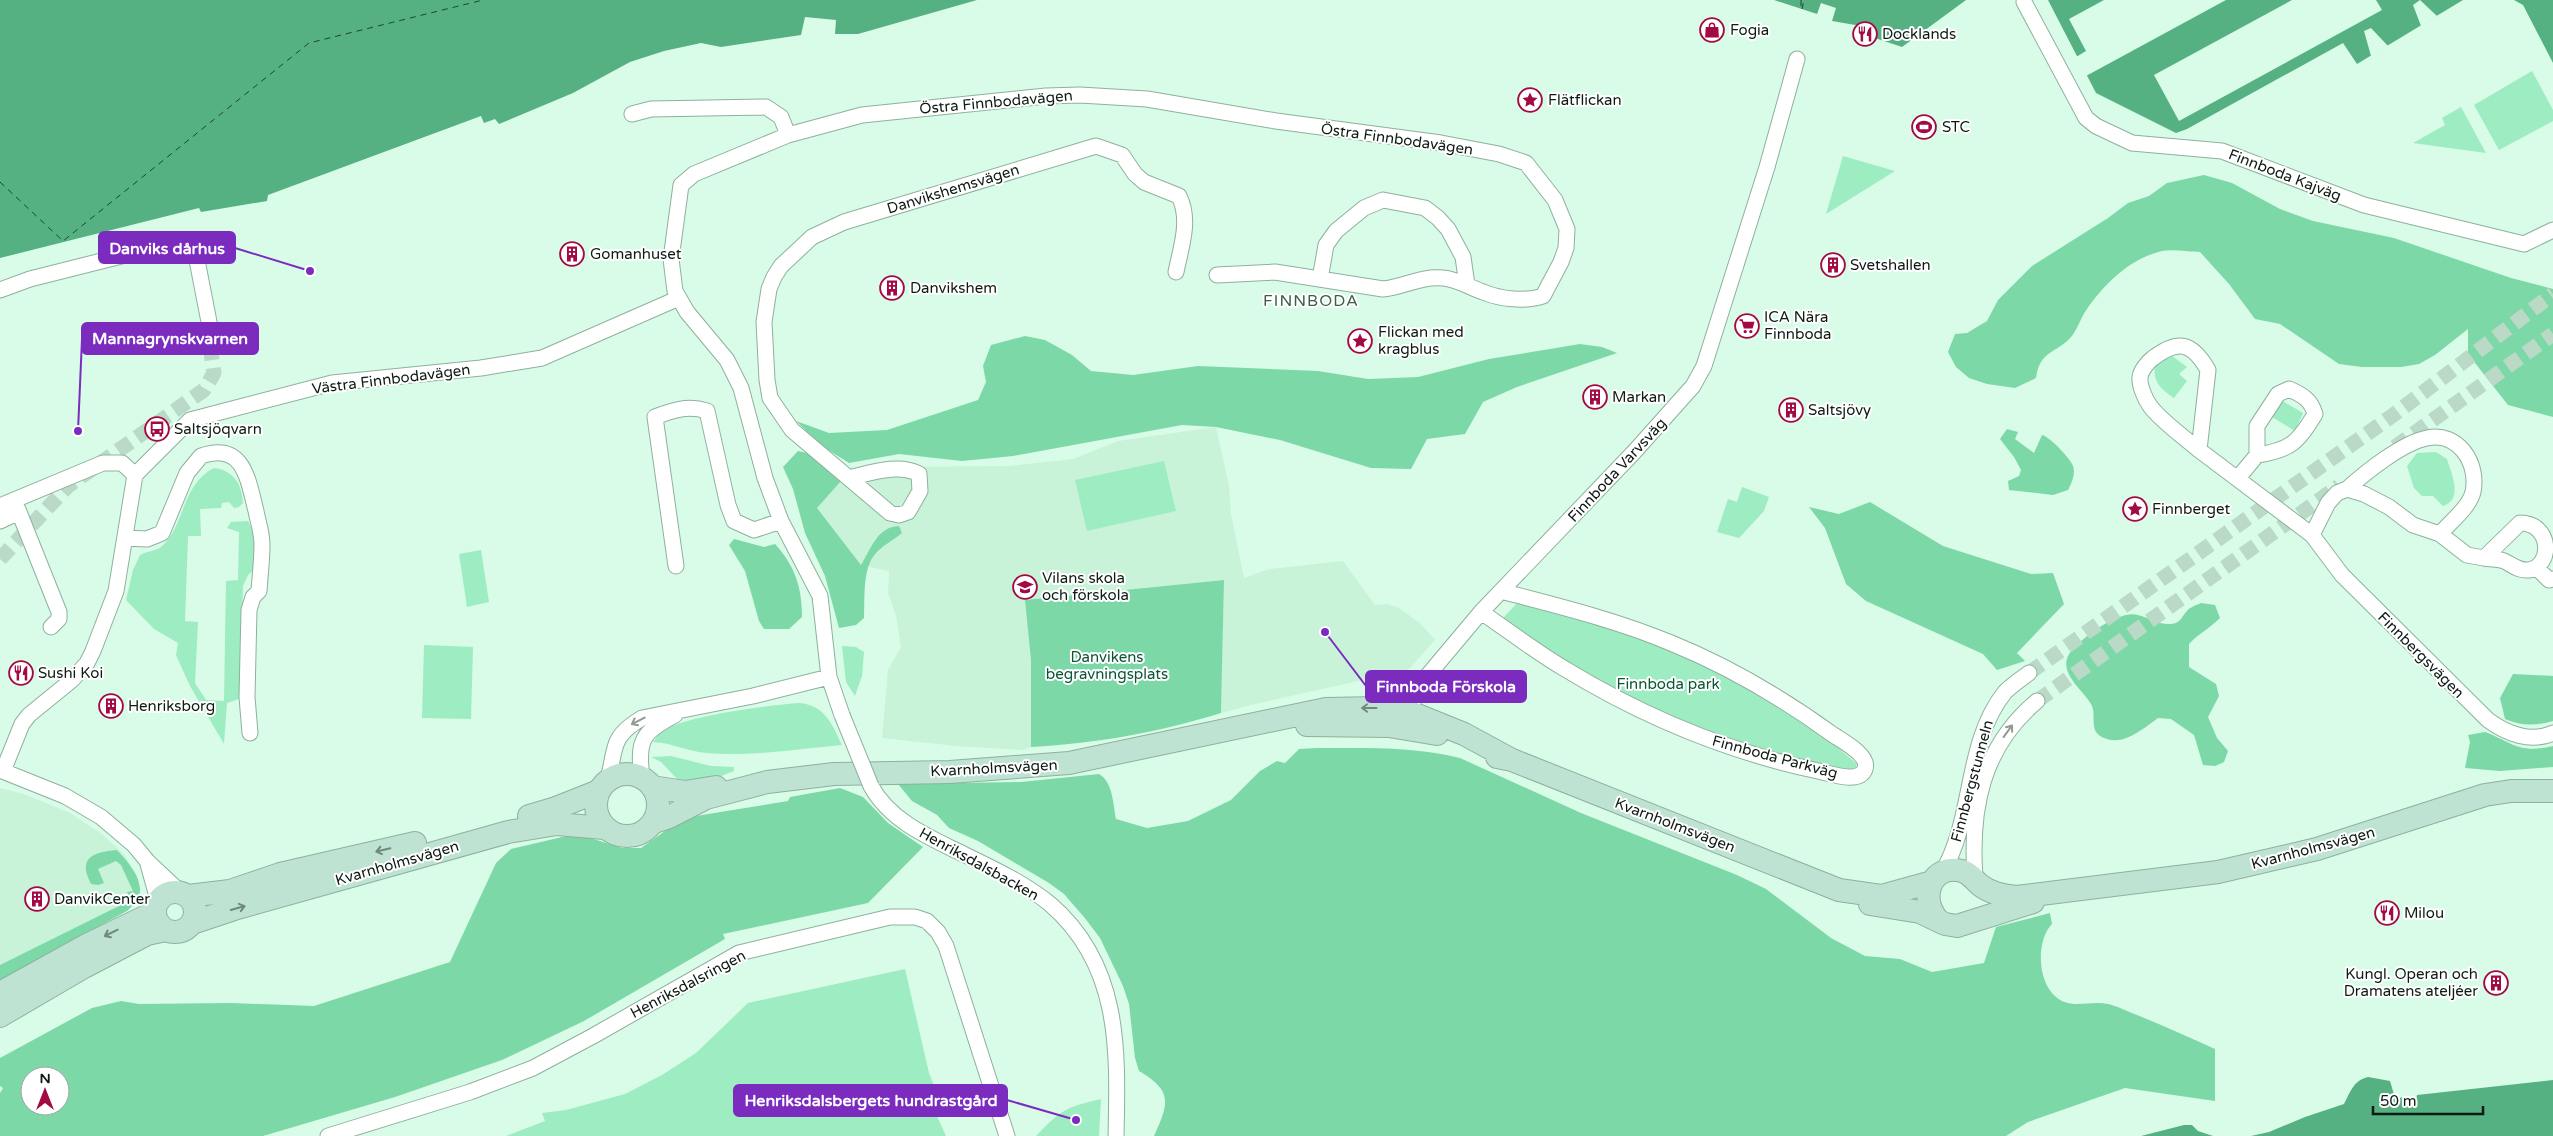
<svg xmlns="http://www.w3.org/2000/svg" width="2553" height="1136" viewBox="0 0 2553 1136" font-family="'Varela Round',sans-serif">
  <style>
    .built { fill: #c8f3d9 }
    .green { fill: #9eecc1 }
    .forest { fill: #7cd8a7; fill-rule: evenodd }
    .water { fill: #55b182 }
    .pier { fill: #d8fce7 }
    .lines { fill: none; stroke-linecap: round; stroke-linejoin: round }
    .ferry { stroke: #1e4531; stroke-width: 1; stroke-dasharray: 6 5; stroke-linecap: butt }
    .street-tunnel { stroke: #badac7; stroke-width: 15; stroke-dasharray: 15 8; stroke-linecap: butt }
    .street-casing { stroke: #8fb09d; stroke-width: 17 }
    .secondary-casing { stroke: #8fb09d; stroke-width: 24 }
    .street { stroke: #fff; stroke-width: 15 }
    .secondary { stroke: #bee3d3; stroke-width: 22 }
    .street-bridge-casing { stroke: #8fb09d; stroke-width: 17; stroke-linecap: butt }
    .street-bridge { stroke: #fff; stroke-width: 15 }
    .oneway { stroke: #6f897d }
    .oneway2 { stroke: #939895 }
    .labels { text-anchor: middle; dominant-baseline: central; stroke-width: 4; stroke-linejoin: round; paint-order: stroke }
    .poi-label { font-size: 15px; fill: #0e1b14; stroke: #fff; text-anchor: start }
    .street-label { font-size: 15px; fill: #0e1b14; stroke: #fff }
    .park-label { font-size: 15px; fill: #0b5536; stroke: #fff }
    .neighbourhood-label { font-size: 16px; letter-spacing: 1px; fill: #3e5d4b; stroke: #fff }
    .leader { fill: none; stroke: #7b2cbf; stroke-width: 2 }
    .callout-dot { fill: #7b2cbf; stroke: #fff; stroke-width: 2 }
    .callout { fill: #7b2cbf; stroke: #7b2cbf; stroke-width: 2 }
    .callout-label { font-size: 16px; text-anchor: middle; font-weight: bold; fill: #fff }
  </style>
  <rect width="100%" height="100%" fill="#d8fce7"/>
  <path class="built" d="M1216 427 1229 486 1231 514 1244 578 1269 569 1343 561 1375 605 1387 604 1399 608 1421 624 1435 640 1410 668 1391 678 1367 679 1255 704 1221 713 1224 580 1026 600 1031 660V747L1022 750 957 746 882 738 888 670 901 647 896 616 888 593 889 571 861 565 817 508 847 475 870 467 1010 466 1073 459 1118 441Z
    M0 788 24 794 70 813 102 834 124 854 136 875 139 891 131 903 0 967Z"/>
  <path class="green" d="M2532 71 2553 110V121L2499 150 2474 105Z
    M2461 107 2486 153 2413 143 2445 125 2442 118Z
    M1843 156 1895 171 1826 214Z
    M2171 355 2187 367 2179 374 2187 381 2174 398C2160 388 2151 381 2156 362Z
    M2281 400 2303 413 2295 431 2269 415Z
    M2436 452 2447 459C2451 473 2464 499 2443 506L2433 496H2422L2414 488 2407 466 2417 453Z
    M1164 461 1176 511 1087 531 1075 480Z
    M214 468C233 470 242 484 243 503L239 507 234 508 229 502 222 503 221 508 200 509 201 536H188L185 621 198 622 195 683 206 700 224 701 226 581 238 580 239 532 227 528 231 522 248 521C256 536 257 551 257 567L248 575 243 586 239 699 227 703 224 744 190 686 176 655 178 643 154 629 126 600 133 570 140 555C147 551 157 551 162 546 185 526 181 485 214 468Z
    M1742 487 1769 497 1764 511 1739 538 1717 532 1728 499 1737 502Z
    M481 550 489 602 467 607 459 554Z
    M1518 602 1614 629 1673 651 1725 675 1814 728 1857 764 1854 773C1815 764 1775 756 1736 745 1652 719 1573 670 1503 618Z
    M424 645 473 647 471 719 422 718Z
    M842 646 856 647 864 652 862 676 855 696 846 682Z
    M799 703C824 705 832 723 842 745 799 749 748 757 706 753 686 751 673 743 653 742 655 740 657 736 660 733 678 716 771 705 799 703Z
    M671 756 711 766 734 767V771L703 783 683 785 661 762 651 757Z
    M905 969 929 1073 936 1091 927 1094 946 1136H506L545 1121 542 1113 566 1110 625 1094 662 1075 696 1053 748 1003Z
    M1101 1099 1099 1136H1036C1061 1110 1066 1107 1101 1099Z"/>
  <path class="forest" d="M2204 175 2232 183 2280 209 2313 221 2394 238 2511 278 2553 289V417L2508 405 2468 354V329L2435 355 2419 364 2401 367H2362L2339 364 2280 324 2255 319 2229 284 2200 252C2189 252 2173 249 2162 251 2131 258 2104 284 2087 309 2081 317 2078 328 2072 336 2057 354 2040 349 2036 378L2015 388 1987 384 1969 378 1956 367 1948 352 1955 334 1967 333 1987 321 1998 300 2032 266 2108 218 2128 203 2149 196 2167 183Z
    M1025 336 1045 340 1072 355 1091 371 1133 375 1198 366 1318 371 1368 379 1418 377 1489 359 1580 344 1602 347 1617 353 1517 387 1483 402 1465 434 1427 439 1411 469 1371 468 1280 440 1216 427 1182 425 1013 456 962 461 899 454 849 463 822 446 796 421 829 433 887 430 978 400 986 382 983 366 991 345Z
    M2007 429 2018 432 2015 439 2034 453 2042 435C2050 437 2070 458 2073 466 2076 474 2071 484 2068 490L2053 495 2009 490 2008 481 2019 476 2021 470 2014 457 2000 439Z
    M798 451 807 453 842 480 817 508 861 565C871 549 877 527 899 526L902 533C894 540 883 545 876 553 862 568 865 599 864 618L856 625 839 628 825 576 805 533 793 489 783 467Z
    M1870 502 1943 546 2031 574 2053 573 2064 604 2017 653 2025 661 1997 670 1983 654 1866 601 1846 584 1825 528 1809 507 1839 514Z
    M734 539 764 547 775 544C795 566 802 587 802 617L789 629H764L759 621 745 571 729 545Z
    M1224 580 1221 713C1155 733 1100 743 1031 747V660L1025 600Z
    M2201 603 2215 605 2220 618C2209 629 2198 634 2189 644V667L2216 684 2219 696 2208 717 2217 738 2228 751 2224 762 2215 766 2203 765 2194 735 2171 719 2158 718C2144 728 2125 745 2107 739 2086 733 2098 716 2091 704 2083 689 2053 670 2073 649 2085 636 2119 610 2138 615 2150 618 2158 625 2171 624 2181 623 2181 617 2187 611 2190 607 2197 605 2201 603Z
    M2513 674 2553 676V721C2535 726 2522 726 2505 719L2500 698Z
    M2485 732C2514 743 2518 754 2553 746V767L2500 771 2465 768 2470 742 2468 735Z
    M1317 748C1364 748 1413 746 1460 758L1581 813 1737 875 1766 889 1831 938 1865 956 1900 959 1932 972 1984 963 1996 927 2050 913 2052 924C2036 940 2037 982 2056 997 2071 1010 2091 1000 2108 1004 2118 1006 2128 1012 2137 1015 2164 1026 2189 1037 2215 1049V1101L2125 1088 2028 1122 2006 1136H1154C1169 1103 1173 1091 1139 1071L1135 1058 1129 1004 1123 986 1100 938 1084 917 1064 894 1049 883 978 841 949 828 937 815 912 801 898 784 1021 782 1099 774C1113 782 1113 804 1116 819L1147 828 1188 821 1231 800 1260 771 1277 761 1285 763 1299 749Z
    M840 788 863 797 888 823 923 847 868 903 723 934 725 939 584 1021 502 1060 395 1097 263 1136H0V1093L3 1088 0 1086V1058L92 1008 121 1001 139 1004 231 1003 314 1006 450 962 496 863 511 849 562 837 581 835 622 848H641L675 824 696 816 788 801 790 797ZM30 1076H60V1106H30Z
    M117 850C128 862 146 881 138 899 136 903 131 907 127 911L0 980V965L129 901 130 898 127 892 133 891 121 865 116 861 98 869 104 883 98 885 91 884C77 858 93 852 117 850Z"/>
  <path class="water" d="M0 0H977L858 34H835L836 20 805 17 801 35 721 47 701 43 664 51 630 62 573 93 499 124 495 119 484 123 481 116 268 195 267 201 201 212 199 208 0 258Z
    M1774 0H1966L1902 47 1872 37 1867 27 1832 21 1836 8 1821 3 1817 14Z
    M2048 0H2463L2357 64 2343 43 2187 129 2176 133 2096 93Z
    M2514 0H2553V63L2523 5Z
    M2368 1077 2390 1081 2395 1098 2410 1097 2416 1101 2417 1095 2553 1080V1136H2251L2269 1132 2305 1117 2344 1104C2351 1091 2353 1081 2368 1077Z
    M2184 1125H2192L2198 1131 2213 1136H2141Z"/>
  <path class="pier" d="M2104 0H2226L2086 76 2076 57 2086 51 2069 19Z
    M2292 0H2376L2382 10 2179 121 2154 75Z
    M2420 0 2437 16 2421 26 2413 5Z
    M2371 28 2388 46 2371 56 2364 31Z"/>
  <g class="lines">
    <path class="ferry" d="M1801 0V6
      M1802 9 1804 0
      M0 182 63 241 309 43 483 0"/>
    <path class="street-tunnel" d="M2395 447 2553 334
      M0 559 68 486 204 390 214 373 209 338
      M2029 673 2392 416 2553 294
      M2037 701 2339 486"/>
    <g class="street-casing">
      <path id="street" d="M2024 2 2086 118 2096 126 2132 143 2222 151 2364 205 2524 244 2553 230
        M632 114 651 109 766 107 781 117 788 135
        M1320 279 1326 245 1336 231 1364 208 1383 200 1425 208 1438 218 1448 229 1463 257 1467 285
        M0 290 30 279 165 245C179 244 187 245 196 255L210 327 209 338
        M2199 450C2184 437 2161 421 2150 406 2145 399 2139 385 2140 377 2141 370 2148 362 2153 358 2178 339 2192 342 2208 370L2199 450 2312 535 2342 575 2488 720C2507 734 2531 743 2553 733
        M849 478C871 473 898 463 919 474L920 491 908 512 899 515 890 513 792 430 770 398 767 380 764 322 769 289 774 277 781 266 812 237 844 222 1096 146 1122 155 1135 174 1144 182 1179 196C1191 220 1181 247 1176 272
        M2238 478 2257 455V426L2278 394 2289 389C2303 395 2311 400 2315 414 2298 443 2290 450 2257 455
        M2347 489C2366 472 2402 443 2427 438 2458 431 2479 463 2473 492 2469 508 2450 522 2440 534
        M0 506 103 463H122L135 475
        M19 512 59 612V619L51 627
        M0 521 19 512 15 503
        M2520 523C2552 523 2553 566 2529 570 2518 571 2513 565 2504 561 2498 559 2490 559 2484 558Z
        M2312 535 2328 503 2337 493 2347 489 2364 494 2389 507 2413 525 2440 534 2467 555 2484 558
        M125 538 147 539 162 533 187 473 201 456C244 441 248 480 256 511 258 522 262 532 262 545 262 560 260 576 259 591L253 597 249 610 247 697 250 733
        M676 566 655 417C673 410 688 405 707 411L728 505 734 521 754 530 781 521
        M2537 568 2549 580 2553 579
        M1481 612C1509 631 1536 652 1565 669 1644 717 1728 752 1818 771 1830 773 1859 785 1865 769 1870 755 1842 741 1832 734 1782 698 1728 666 1671 643 1616 620 1558 606 1501 591
        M842 715 829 677 820 596 781 521 765 478 741 388 727 360 687 312 675 291 671 259 681 185 694 174 788 135 862 115 1046 96 1080 95 1147 99 1276 121 1441 143 1499 154 1526 163 1555 200 1567 229 1566 248 1561 262 1543 296C1525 302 1500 299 1483 292 1469 287 1457 279 1443 278 1419 276 1405 287 1383 289L1275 272 1217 275
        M1405 718 1424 680 1434 668 1481 612 1635 451 1693 386 1704 366 1767 167 1797 59
        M0 770 65 796 101 817 134 845 148 862 180 892
        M3 771 22 724 29 715 72 680 87 663 93 651 116 591 135 475 190 420 332 383 481 368 542 358 679 298
        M642 778C637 740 642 732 675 715
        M608 780C616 748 610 737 642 718L753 696 829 677
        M871 786C889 819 924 835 957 851 988 866 1023 882 1050 904 1121 965 1118 1050 1116 1136
        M148 864 158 900
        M1942 873C1975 817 1964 743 2005 692 2012 685 2021 679 2029 673
        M1975 877C1970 809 1982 747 2037 701
        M328 1136 470 1092 533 1068 593 1036 739 953 890 917H915L927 921 938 932 946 946 1007 1136"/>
    </g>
    <g class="secondary-casing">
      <path id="secondary" d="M1307 725 1389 726 1437 734
        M1497 757 1512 760 1839 890 1881 896 1932 882
        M596 805a31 31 0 1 1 62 0a31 31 0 1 1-62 0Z
        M652 787 685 792 716 787
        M529 816 556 808 599 791
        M654 822 669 817 706 798 767 782 834 774 950 772 1069 763 1326 709 1378 708 1407 711 1464 734 1512 760
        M155 912a20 20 0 1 1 40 0a20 20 0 1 1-40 0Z
        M188 896 230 891 280 874 415 843
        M1870 904 1920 912 1945 924 1957 926 2033 902
        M1937 919C1918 896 1933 863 1962 871 1970 873 1974 880 1980 885 1990 893 2005 896 2017 897L2218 872 2317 849 2485 795 2511 791H2553
        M192 923 234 909 508 832 557 824 604 828
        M0 993 87 945 155 912
        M0 1016 84 967 147 934 166 930"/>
    </g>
    <use href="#street" class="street"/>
    <use href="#secondary" class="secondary"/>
    <g class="street-bridge-casing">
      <path id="street-bridge" d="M842 715 871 786"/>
    </g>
    <use href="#street-bridge" class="street-bridge"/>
  </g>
  <defs><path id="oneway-shaft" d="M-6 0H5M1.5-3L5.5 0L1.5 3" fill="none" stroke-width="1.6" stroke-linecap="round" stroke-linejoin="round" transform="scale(1.25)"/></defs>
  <g class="oneway">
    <use href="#oneway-shaft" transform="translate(1369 708) rotate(-180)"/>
    <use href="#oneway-shaft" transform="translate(383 850) rotate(167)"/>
    <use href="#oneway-shaft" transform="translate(238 908) rotate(-16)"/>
    <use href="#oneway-shaft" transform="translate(111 933) rotate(154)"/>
  </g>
  <g class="oneway2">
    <use href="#oneway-shaft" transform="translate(638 721) rotate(153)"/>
    <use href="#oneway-shaft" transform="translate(2008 731) rotate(-54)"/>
  </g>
  <defs>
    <g id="shop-ring" transform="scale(1.25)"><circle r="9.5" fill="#fff" stroke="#a30943" stroke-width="1.5"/><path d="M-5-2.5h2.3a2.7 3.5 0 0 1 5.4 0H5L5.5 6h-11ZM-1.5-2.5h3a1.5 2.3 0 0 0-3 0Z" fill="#a30943"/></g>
    <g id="restaurant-ring" transform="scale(1.25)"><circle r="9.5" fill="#fff" stroke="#a30943" stroke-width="1.5"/><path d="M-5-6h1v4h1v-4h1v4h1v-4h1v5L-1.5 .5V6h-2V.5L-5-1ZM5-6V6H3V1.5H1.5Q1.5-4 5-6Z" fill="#a30943"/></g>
    <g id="sight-ring" transform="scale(1.25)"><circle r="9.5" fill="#fff" stroke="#a30943" stroke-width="1.5"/><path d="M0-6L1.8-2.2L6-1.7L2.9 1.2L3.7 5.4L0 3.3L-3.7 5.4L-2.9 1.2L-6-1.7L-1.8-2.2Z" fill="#a30943"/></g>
    <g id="stadium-ring" transform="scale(1.25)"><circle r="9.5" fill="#fff" stroke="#a30943" stroke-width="1.5"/><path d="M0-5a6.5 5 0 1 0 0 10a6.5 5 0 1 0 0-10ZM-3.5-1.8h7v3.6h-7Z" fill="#a30943"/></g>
    <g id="building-ring" transform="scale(1.25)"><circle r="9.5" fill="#fff" stroke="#a30943" stroke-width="1.5"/><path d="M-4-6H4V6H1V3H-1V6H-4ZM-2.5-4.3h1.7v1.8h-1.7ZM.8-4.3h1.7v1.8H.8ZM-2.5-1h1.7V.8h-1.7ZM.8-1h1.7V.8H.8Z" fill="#a30943"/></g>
    <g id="supermarket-ring" transform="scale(1.25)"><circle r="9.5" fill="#fff" stroke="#a30943" stroke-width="1.5"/><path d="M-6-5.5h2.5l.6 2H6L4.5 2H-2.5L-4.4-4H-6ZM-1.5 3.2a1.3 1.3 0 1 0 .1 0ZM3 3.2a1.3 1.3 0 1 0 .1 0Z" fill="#a30943"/></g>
    <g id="bus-ring" transform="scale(1.25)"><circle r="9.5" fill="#fff" stroke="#a30943" stroke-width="1.5"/><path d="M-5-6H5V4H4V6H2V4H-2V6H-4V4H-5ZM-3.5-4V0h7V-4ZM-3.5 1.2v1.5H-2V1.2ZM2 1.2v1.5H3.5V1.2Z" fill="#a30943"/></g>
    <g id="school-ring" transform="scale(1.25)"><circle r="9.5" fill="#fff" stroke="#a30943" stroke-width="1.5"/><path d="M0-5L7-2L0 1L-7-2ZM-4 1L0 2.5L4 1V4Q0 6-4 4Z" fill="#a30943"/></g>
  </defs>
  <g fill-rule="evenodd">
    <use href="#shop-ring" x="1712" y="30"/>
    <use href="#restaurant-ring" x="1865" y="34"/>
    <use href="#sight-ring" x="1530" y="100"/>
    <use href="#stadium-ring" x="1924" y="127"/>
    <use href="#building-ring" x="572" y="254"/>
    <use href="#building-ring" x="1833" y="265"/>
    <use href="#building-ring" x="892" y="288"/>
    <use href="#supermarket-ring" x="1747" y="326"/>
    <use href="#sight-ring" x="1360" y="341"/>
    <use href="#building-ring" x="1595" y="397"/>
    <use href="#building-ring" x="1791" y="410"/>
    <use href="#bus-ring" x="157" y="429"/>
    <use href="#sight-ring" x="2135" y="509"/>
    <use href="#school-ring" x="1025" y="587"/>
    <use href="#restaurant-ring" x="21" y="673"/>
    <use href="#building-ring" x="111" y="706"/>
    <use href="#building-ring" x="37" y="899"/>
    <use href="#restaurant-ring" x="2387" y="913"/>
    <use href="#building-ring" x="2496" y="983"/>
  </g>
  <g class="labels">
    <g class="poi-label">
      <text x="1730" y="30">Fogia</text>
      <text x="1882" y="34">Docklands</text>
      <text x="1548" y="100">Flätflickan</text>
      <text x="1942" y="127">STC</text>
      <text x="590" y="254">Gomanhuset</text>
      <text x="1850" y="265">Svetshallen</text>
      <text x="910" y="288">Danvikshem</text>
      <text x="1764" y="317">ICA Nära<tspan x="1764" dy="17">Finnboda</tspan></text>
      <text x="1378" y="332">Flickan med<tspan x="1378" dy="17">kragblus</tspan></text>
      <text x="1612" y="397">Markan</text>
      <text x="1808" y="410">Saltsjövy</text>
      <text x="174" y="429">Saltsjöqvarn</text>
      <text x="2152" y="509">Finnberget</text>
      <text x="1042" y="578">Vilans skola<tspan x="1042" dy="17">och förskola</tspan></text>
      <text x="38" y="673">Sushi Koi</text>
      <text x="128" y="706">Henriksborg</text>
      <text x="54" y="899">DanvikCenter</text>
      <text x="2404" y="913">Milou</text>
      <text x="2478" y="974" text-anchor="end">Kungl. Operan och<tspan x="2478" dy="17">Dramatens ateljéer</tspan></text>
    </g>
    <g class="street-label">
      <text transform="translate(996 102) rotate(-5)">Östra Finnbodavägen</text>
      <text transform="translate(1397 139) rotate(8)">Östra Finnbodavägen</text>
      <text transform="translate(2285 175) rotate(21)">Finnboda Kajväg</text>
      <text transform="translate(953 189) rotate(-17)">Danvikshemsvägen</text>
      <text transform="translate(391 379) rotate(-7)">Västra Finnbodavägen</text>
      <text transform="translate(1617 470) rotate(-47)">Finnboda Varvsväg</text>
      <text transform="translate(2421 655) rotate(45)">Finnbergsvägen</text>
      <text transform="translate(1775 757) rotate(15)">Finnboda Parkväg</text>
      <text transform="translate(994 768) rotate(-3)">Kvarnholmsvägen</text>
      <text transform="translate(1972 781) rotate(-75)">Finnbergstunneln</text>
      <text transform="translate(1675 825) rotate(21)">Kvarnholmsvägen</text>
      <text transform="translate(2313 848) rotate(-15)">Kvarnholmsvägen</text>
      <text transform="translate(397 863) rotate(-16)">Kvarnholmsvägen</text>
      <text transform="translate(979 864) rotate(29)">Henriksdalsbacken</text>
      <text transform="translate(688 984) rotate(-28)">Henriksdalsringen</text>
    </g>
    <g class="park-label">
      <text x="1107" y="657">Danvikens<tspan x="1107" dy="17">begravningsplats</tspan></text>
      <text x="1668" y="684">Finnboda park</text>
    </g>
    <g class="neighbourhood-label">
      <text x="1311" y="301">FINNBODA</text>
    </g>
  </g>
  <path class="leader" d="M310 271L235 248M78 431L82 339M1325 632L1366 686M1076 1120L1007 1100"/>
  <g class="callout-dot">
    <circle cx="310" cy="271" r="5"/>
    <circle cx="78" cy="431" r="5"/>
    <circle cx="1325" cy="632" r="5"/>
    <circle cx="1076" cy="1120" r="5"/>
  </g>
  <g class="callout">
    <rect x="99" y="232" width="136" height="31" rx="5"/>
    <rect x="82" y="323" width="176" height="31" rx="5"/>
    <rect x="1366" y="671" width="160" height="31" rx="5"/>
    <rect x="734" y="1085" width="273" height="31" rx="5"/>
  </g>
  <g class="callout-label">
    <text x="167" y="254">Danviks dårhus</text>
    <text x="170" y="344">Mannagrynskvarnen</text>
    <text x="1446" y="692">Finnboda Förskola</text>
    <text x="871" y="1106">Henriksdalsbergets hundrastgård</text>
  </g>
  <g transform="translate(45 1091)"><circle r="24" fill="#ffffff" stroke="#9fa4a1"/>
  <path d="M0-4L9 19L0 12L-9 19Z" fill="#a30943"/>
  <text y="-8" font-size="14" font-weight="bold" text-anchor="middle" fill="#0e1b14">N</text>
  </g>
  <path d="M2373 1106v8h110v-8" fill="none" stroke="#0e1b14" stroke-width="2.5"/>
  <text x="2380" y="1106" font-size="15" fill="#0e1b14" stroke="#ffffff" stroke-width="4" paint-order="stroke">50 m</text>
</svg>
